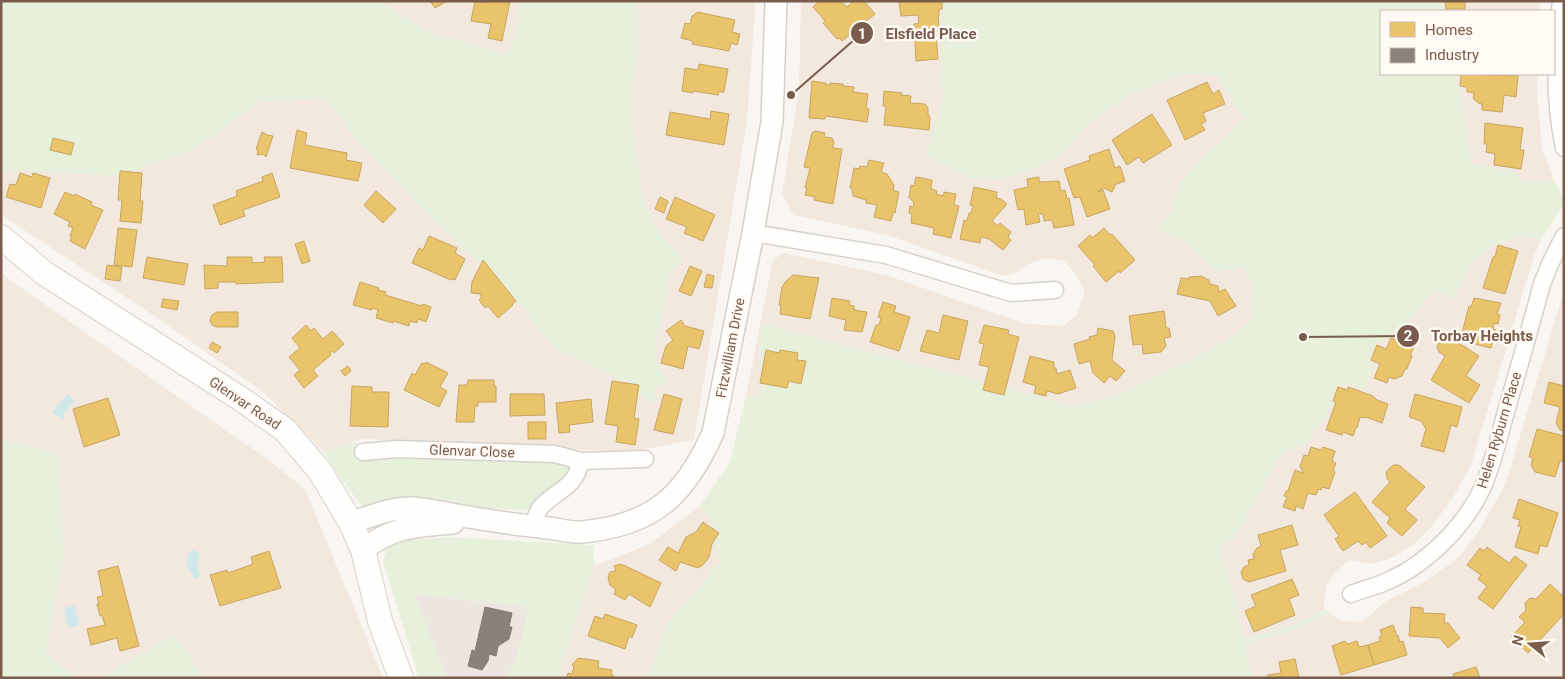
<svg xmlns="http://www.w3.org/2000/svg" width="1565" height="679" viewBox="0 0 1565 679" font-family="Roboto,sans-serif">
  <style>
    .residential { fill: #f2e8de }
    .industrial { fill: #ede5e0 }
    .green { fill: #e7f0db }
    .water { fill: #d0e8ea }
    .homes { fill: #e9c46a; stroke: #c8a561 }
    .industry { fill: #8a817c; stroke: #85766e }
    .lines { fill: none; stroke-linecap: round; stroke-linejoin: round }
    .minor-casing { stroke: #d7d1cb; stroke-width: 19 }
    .tertiary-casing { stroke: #d7d1cb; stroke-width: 24 }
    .secondary-casing { stroke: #d9d2cb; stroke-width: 26 }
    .minor { stroke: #fefefd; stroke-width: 16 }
    .tertiary { stroke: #fefefd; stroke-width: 21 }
    .secondary { stroke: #fefefd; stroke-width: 24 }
    .labels { text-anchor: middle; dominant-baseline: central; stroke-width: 5; stroke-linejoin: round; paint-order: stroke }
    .street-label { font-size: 14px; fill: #7a5c4d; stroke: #fffaf3 }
    .leader { fill: none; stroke: #7a5c4d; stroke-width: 2 }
    .callout-dot { fill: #7a5c4d; stroke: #fffaf3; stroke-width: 2 }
    .mark-label { font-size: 15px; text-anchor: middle; font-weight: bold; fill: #fff }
    .callout-label { font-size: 15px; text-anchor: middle; font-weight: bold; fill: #7a5c4d; stroke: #fffaf3; stroke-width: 5; stroke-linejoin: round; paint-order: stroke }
  </style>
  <rect width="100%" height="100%" fill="#f9f5f0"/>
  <path class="residential" d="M1 1H754L755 10 747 120 694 440 639 450H583L546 445 363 439 324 452 263 392 150 313 6 218 1 213Z
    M801 1H961L1136 90 1179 72 1224 77 1249 119 1243 265 1268 317 1196 357 1090 409 798 406 746 396 773 260 784 253 886 275 1026 324 1063 326 1077 315 1085 291 1075 273 1063 260 1045 258 1028 264 1016 273 1003 276 887 235 794 215 782 195 799 90Z
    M1434 1H1540L1539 11H1436Z
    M1450 74H1537V89L1542 150 1554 180H1489L1475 178Z
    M1482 226 1541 240 1534 256 1471 465 1454 496 1432 526 1412 546 1389 559 1370 564 1350 560 1337 570 1327 585 1323 607 1326 609 1296 624 1244 639 1237 607 1218 545 1290 439 1403 302Z
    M1 272 10 280 260 454 305 489 383 678H203L174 634 101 678H75L46 652 64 553 58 453 1 439Z
    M1564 291V678H1249L1241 646 1298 629 1330 613 1340 621 1362 622 1386 601 1424 582 1456 560 1480 529 1505 485Z
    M699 507 773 576 690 678H558L594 566 650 544Z"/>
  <path class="industrial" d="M414 594 530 607 517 657 507 678H446Z"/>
  <path class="green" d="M1 1H378L429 32 508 54 517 33 520 1H638V55L632 87 631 116 642 191 652 223 684 259 670 272 661 327 656 338 655 357 657 365 668 377V384L657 385 653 404 627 382 555 349 503 284 431 219 357 140 325 99 259 102 192 151 117 176 1 170Z
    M943 1H1440L1442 11H1381V74H1456L1472 163 1514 172 1520 180H1554L1564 201V204L1541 240 1523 236 1495 245 1473 260 1455 298 1433 291 1399 333 1375 344 1369 358 1373 367 1365 391 1350 384 1336 386 1331 401 1333 404 1308 442 1281 455 1234 539 1222 543 1221 554 1235 598 1244 639 1296 624 1326 609 1330 613 1298 629 1245 645 1252 678H648L666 626 720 562 710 517 699 507 730 462 746 396 761 398V323L1075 406 1117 395 1196 357 1238 333 1255 317 1249 304 1255 289 1246 272 1241 268 1217 271 1182 240 1160 231V225L1172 210 1181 182 1201 160 1245 119 1217 76 1191 74 1181 75 1128 96 1086 126 1062 155 1035 168 999 180 970 178 926 156 943 98 940 70Z
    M1 439 58 453 64 553 46 652 75 678H1Z
    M356 442 360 459 394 455 553 459 572 463 568 477 530 510 440 506 366 511 342 480 324 452Z
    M447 537 594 545V566L558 678H507L517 657 529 607 415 594 446 678H419L383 561 387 547 399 541Z
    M175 634 203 678H101Z"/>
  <path class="water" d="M67 394 75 400 63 415 65 417 63 420 52 412Z
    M194 550 198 552 200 558 197 564 200 574 198 579 194 578 187 565 188 554Z
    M75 606 79 626 68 628 64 608Z"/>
  <path class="homes" d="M430 1H447L435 8Z
    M475 1 484 3 487 1H510L502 41 488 38 491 24 471 21Z
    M819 1H840L847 7 854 1H864L875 14 842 41 839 38 837 39 823 23 825 21 813 7Z
    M899 1H942V9H939V16H938L940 35 936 36 938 59 916 61 914 24 919 23 918 15 901 16Z
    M1445 1H1465V9H1446Z
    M698 12 735 20 732 32 740 34 737 45 731 43 729 51 692 44 693 41 681 38 685 23 690 24 692 16Z
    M699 64 728 69 724 92H719L718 95 693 91V93L682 91 685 68 698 70Z
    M1461 74 1518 76 1516 97 1504 95 1502 112 1482 110V104L1478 103 1473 98 1474 93 1467 92V87L1460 86Z
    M812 81 826 83V85H830V83L843 84V86L854 87 853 92 868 94 866 108 869 109 867 122 826 116 825 119 809 118Z
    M1207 82 1213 94 1219 90 1225 104 1203 113 1206 121 1201 124 1205 130 1185 140 1167 100Z
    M884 91 902 93 901 95 911 96 910 103 925 104 928 108V114L930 118 929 130 884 125 886 106H883Z
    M711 111 729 114 724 145 666 135 670 112 710 119Z
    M1152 114 1172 145 1143 163 1139 157 1127 165 1112 140Z
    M1485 123 1523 128 1520 150H1524L1521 169 1494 165 1495 154 1486 152 1487 144H1484Z
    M297 130 307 133 305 145 347 153 346 160 362 163 358 181 290 168Z
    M815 131 825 133 824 137 832 138 834 142 833 148 842 149 833 204 814 200 815 197 805 195 807 188H805L810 168 804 167 812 133Z
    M262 132 267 135 273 136 266 157 263 154 257 155 258 150 256 149Z
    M53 138 74 143 71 155 50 150Z
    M1109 149 1115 168 1120 166 1125 181 1114 185 1115 186 1112 192 1104 188 1098 191V192L1103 190 1110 209 1087 217 1080 197 1074 198 1064 169 1090 160 1089 156Z
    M869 160 884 163 881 172 887 174 894 185 893 190 899 192 895 213 893 212 891 221 874 217 877 205 866 203V200L853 196 852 188H850L854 168 859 169 860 166 867 167Z
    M120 171 142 173 140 201H143L141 223 120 221 122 200H118Z
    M20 173 32 177 33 173 50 178 41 208 6 197 10 184 16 185Z
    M272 173 280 197 243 210 245 216 220 225 213 205 237 196 236 191 263 181 262 177Z
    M916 177 932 180 931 189 937 191 936 194 943 196 944 192 956 194 954 205 959 206 951 238 933 234 934 228 911 223 912 214 909 213 910 206 913 207 914 203 911 199 909 198 911 185 914 186Z
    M1039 177V182L1059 181 1061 191 1065 190 1067 199 1069 198 1074 225 1054 228 1052 220 1044 221 1043 214H1038L1040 222 1026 225 1024 209 1018 210 1014 190 1028 187 1027 179Z
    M974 187 997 192 996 198 1001 199 1007 204 992 221 998 226 1000 223 1011 232 1008 237 1011 240 1003 250 989 239 981 237 980 243 960 239 964 220 967 221 969 213H971L973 206 970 205Z
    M376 191 396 209 383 223 364 205Z
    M65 192 74 196 75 194 92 202 91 205 103 210 85 249 70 241 72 237 70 236 73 228 68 226 70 222 54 214Z
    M660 197 668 201 664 213 655 209Z
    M675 197 715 215 703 241 684 233 687 227 666 219Z
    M118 228 137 230 132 267 114 265Z
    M1104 228 1110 235 1112 234 1135 260 1120 273 1119 271 1106 282 1093 266 1095 265 1078 246 1090 235 1092 238Z
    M429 236 457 248 455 253 465 259 455 280 452 279 451 280 412 263 419 248 423 250Z
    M304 241 310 261 302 264 295 244Z
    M1498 245 1518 251 1505 294 1483 288 1493 257H1495Z
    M147 257 188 264 184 285 143 278Z
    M227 257H252V263L265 262 264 257H282L283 282 236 284V282H218V288L205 289 204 265 227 266Z
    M483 260 516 301 512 304 513 305 498 318 488 306 485 308 479 300 481 298V294L471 293 472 282Z
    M107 265 122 267 120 281 105 279Z
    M690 266 702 271 691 296 679 291Z
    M707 274 714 276 712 288 704 287Z
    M793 275 819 278 810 319 780 314 781 305H779L782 287 786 281Z
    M1201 276 1209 280 1210 284 1218 286 1219 292 1225 289 1236 306 1218 316 1210 301 1177 294 1181 278 1189 279V277Z
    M360 282 379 288 378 290 386 292 385 295 422 306 423 304 431 307 426 322 418 319 417 323 410 321 409 326 393 321V323L376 318 378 310 372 308V310L353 305Z
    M832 298 850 301 849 305 854 306V310L867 312 862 332 844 330 846 320 829 316Z
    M1474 298 1501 303 1497 314 1500 315 1498 324 1494 323 1493 329 1496 330 1491 348 1471 343 1473 336 1462 333 1469 306 1471 307Z
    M163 299 179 301 177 310 161 307Z
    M883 302 896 306 894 312 910 317 899 351 870 342 876 325H879L881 318 878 317Z
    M1164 311 1166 328H1169L1171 337 1164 338 1166 346 1161 352 1143 354 1142 344 1133 345 1129 316Z
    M217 312H238V327H217L212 325 210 320 212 315Z
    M943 315 968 321 959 360 920 351 927 330 939 333Z
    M681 320 685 326 704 331 699 349 688 346 683 369 661 363 666 346 673 340 666 331Z
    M306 325 311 331 314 328 323 339 332 331 344 344 334 353 332 351 330 353 331 355 313 370 318 376 304 388 294 375 300 370 289 357 300 348 292 338Z
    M984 325 1009 330 1008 334 1019 337 1004 395 983 390 989 367 979 365 984 344 979 343Z
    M1098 328 1113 331 1115 336 1112 360 1125 371 1116 381 1110 376 1104 383 1093 373 1090 361 1079 364 1074 344 1090 339 1089 337 1097 335Z
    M1403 333 1414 337 1411 346 1414 347 1410 355 1412 356 1407 369H1405L1402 376 1394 379 1389 377 1387 383 1374 378 1380 364 1371 360 1377 345 1386 349 1391 338 1399 341Z
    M1449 337 1479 356 1466 376 1480 385 1469 403 1431 380 1445 356 1439 352 1437 346 1442 338Z
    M212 342 221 347 217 353 209 348Z
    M766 350 779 353 780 350 798 353 797 360 806 361 801 384 789 381 787 388 760 383Z
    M1030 356 1054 362V368H1056L1057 374 1070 370 1076 388 1058 394 1047 391 1046 396 1034 393 1036 386 1023 382Z
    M426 362 448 373 440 387 447 391 439 407 404 390 412 373 415 375 422 363 425 364Z
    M348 366 351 371 345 376 341 371Z
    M468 380H494V386H496V402H478V406H475L474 422H456L459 385H467Z
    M612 381 639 385 634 418 639 419 635 445 616 442 618 426 605 424Z
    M1549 382 1564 386V431L1560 430 1556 423 1560 407 1544 403Z
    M352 386 372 387V392H389L388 427 350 426Z
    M1338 387 1347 390 1348 387 1373 396 1377 400 1388 404 1382 423 1366 417 1365 418 1360 417 1357 428 1356 427 1353 436 1343 432 1342 435 1326 430 1336 402 1333 401Z
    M510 394H544L545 415 510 416Z
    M664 394 682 399 673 434 654 430Z
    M1415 394 1462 407 1457 427 1451 425 1444 452 1421 446 1426 429 1421 421 1409 417Z
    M108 398 120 435 84 447 73 409Z
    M591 399 593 422 569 425 570 432 559 433 556 403Z
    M528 422H546V439H528Z
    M1537 429 1564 436V462L1560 461 1555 477 1535 472 1531 465 1533 458 1529 457Z
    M1311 447 1321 450 1323 447 1335 451 1332 461 1336 463 1333 471 1335 472 1329 489 1322 487 1321 490 1318 489 1316 495 1308 493 1303 509 1296 506 1295 511 1283 507 1287 497 1284 496 1286 491H1288L1295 470 1303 473 1300 466 1304 455 1308 456Z
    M1393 465H1399L1425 487 1405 509 1417 520 1402 536 1387 523 1390 518 1372 502 1390 482 1387 479 1386 472Z
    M1355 492 1387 536 1370 548 1366 542 1362 545 1358 541 1343 551 1335 539 1339 536 1324 515Z
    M1519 499 1558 513 1547 547 1540 545 1538 554 1515 547 1521 527 1518 526 1520 520 1513 518Z
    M703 522 719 533 712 544 709 557 703 565 698 568 680 562 676 571 659 560 668 547 678 553 686 537 696 532Z
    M1292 525 1298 545 1280 550 1286 571 1249 582 1243 579 1241 572 1244 567 1249 565 1248 560 1254 559 1253 554 1257 548 1261 546 1258 535Z
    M1487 547 1509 563 1515 556 1527 565 1493 609 1478 598 1487 586 1478 579 1481 575 1467 565 1480 548 1484 551Z
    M269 551 281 588 220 606 210 575 227 570 228 573 253 564 251 557Z
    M621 564 661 583 650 607 629 594 625 600 614 594 616 590 610 585 608 578 610 572 616 571 614 566Z
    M118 566 139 646 120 651 117 638 91 645 87 629 105 625 102 615 100 616 97 604H99L97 597 103 596 98 571Z
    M1292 579 1299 595 1289 599 1295 615 1254 632 1245 611 1256 606 1251 595Z
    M1550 584 1564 597V614L1528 653 1511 637 1525 622 1519 617 1526 610 1525 603 1530 598 1536 599Z
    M1411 607 1423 608V613L1445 614 1444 623H1448L1460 638 1448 648 1440 638 1409 636Z
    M605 614 637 625 632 638 629 636 625 649 588 636 595 616 603 619Z
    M1393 625 1397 636 1398 635 1400 642 1403 641 1407 655 1374 665 1368 645 1380 641 1379 637 1382 636 1380 630Z
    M1345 641 1348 644 1357 641 1359 647 1368 645 1374 665 1341 675 1332 646Z
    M578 658 599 661 598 668 612 670 611 675H613V678H567L568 673 572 674 574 667 572 665Z
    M1295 659 1299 678H1268V675L1281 673 1279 662Z
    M1476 667 1480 678H1454L1453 674Z"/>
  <path class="industry" d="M485 607 512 613 509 627H512L509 639 498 646 496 656 489 654 488 661 482 670 468 666 472 650 475 651Z"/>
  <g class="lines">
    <g class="minor-casing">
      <path id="minor" d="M1561 1C1555 48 1554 102 1564 148
        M753 233 886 255 1011 293 1055 290
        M363 452 396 449 555 454 581 461C574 491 557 488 540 508 537 512 535 520 533 526
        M581 461 645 459
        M1351 594C1364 589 1378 586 1390 580 1428 563 1468 523 1484 484 1494 460 1500 433 1507 408 1519 367 1531 325 1542 284L1550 264 1564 236"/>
    </g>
    <g class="tertiary-casing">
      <path id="tertiary" d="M351 523C369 517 390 508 410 508 426 508 452 515 469 517 496 522 522 525 548 528 559 529 571 533 582 532 653 525 684 497 713 433L753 233 772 122 776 1
        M363 550C393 526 417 526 453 523"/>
    </g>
    <g class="secondary-casing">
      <path id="secondary" d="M1 237 44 273 241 399 285 430 320 471 351 523 363 550 380 621 401 678"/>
    </g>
    <use href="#minor" class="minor"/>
    <use href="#tertiary" class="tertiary"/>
    <use href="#secondary" class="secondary"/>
  </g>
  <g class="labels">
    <g class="street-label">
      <text transform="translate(730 348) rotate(-79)">Fitzwilliam Drive</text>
      <text transform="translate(245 403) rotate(34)">Glenvar Road</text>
      <text transform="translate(1499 430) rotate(-73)">Helen Ryburn Place</text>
      <text transform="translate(472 451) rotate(2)">Glenvar Close</text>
    </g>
  </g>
  <path class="leader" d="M791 95L862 33M1303 337L1408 336"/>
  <g class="callout-dot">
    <circle cx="791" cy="95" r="5"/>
    <circle cx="1303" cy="337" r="5"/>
    <circle cx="862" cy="33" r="12"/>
    <circle cx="1408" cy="336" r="12"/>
  </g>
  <g class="mark-label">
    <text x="862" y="39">1</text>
    <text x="1408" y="341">2</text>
  </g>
  <g class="callout-label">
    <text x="931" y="39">Elsfield Place</text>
    <text x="1482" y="341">Torbay Heights</text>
  </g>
  <rect width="1565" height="679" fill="none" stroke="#7a5c4d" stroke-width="5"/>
  <rect x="1380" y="10" width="175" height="65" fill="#fffaf3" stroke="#cabbb1"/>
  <rect x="1390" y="22" width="25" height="15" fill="#e9c46a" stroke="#cabbb1"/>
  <text x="1425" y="35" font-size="15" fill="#7a5c4d">Homes</text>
  <rect x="1390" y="48" width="25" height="15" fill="#8a817c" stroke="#cabbb1"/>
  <text x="1425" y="60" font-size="15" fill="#7a5c4d">Industry</text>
  <g transform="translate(1530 644) rotate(287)" stroke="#fffaf3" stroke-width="4" paint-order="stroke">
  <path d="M0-4L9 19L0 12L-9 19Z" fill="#7a5c4d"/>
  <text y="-8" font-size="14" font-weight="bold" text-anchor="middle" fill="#7a5c4d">N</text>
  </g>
</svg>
